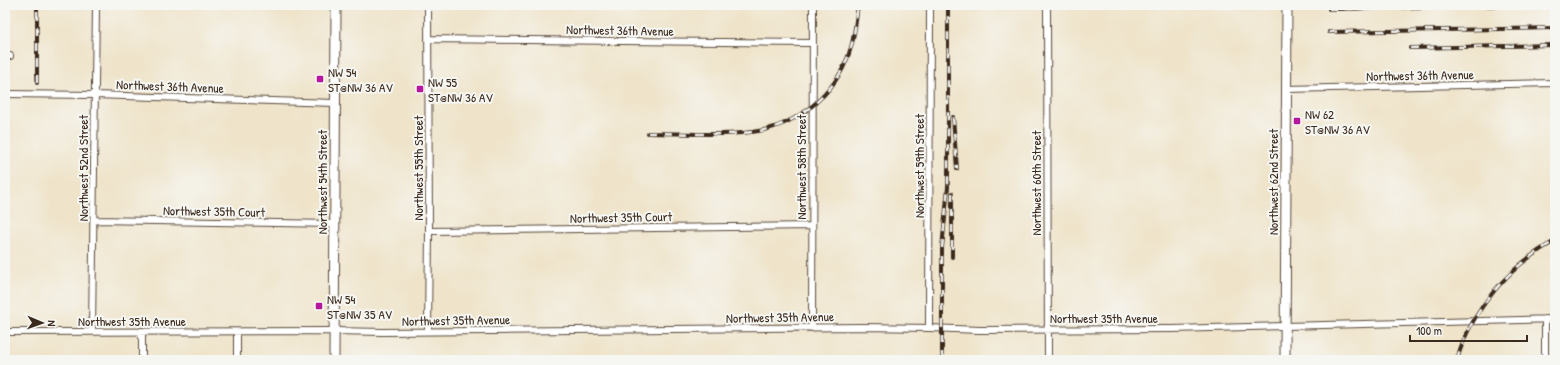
<svg xmlns="http://www.w3.org/2000/svg" width="1560" height="365" viewBox="0 0 1560 365" font-family="'Patrick Hand',sans-serif">
  <style>
    .lines { fill: none; stroke-linecap: round; stroke-linejoin: round }
    .street-casing { stroke: #564638; stroke-width: 8 }
    .secondary-casing { stroke: #564638; stroke-width: 11 }
    .street { stroke: #fff; stroke-width: 6 }
    .secondary { stroke: #fff; stroke-width: 9 }
    .rail-casing { stroke: #3b2a1e; stroke-width: 4 }
    .rail { stroke: #f6f6f2; stroke-width: 2.5; stroke-dasharray: 8; stroke-linecap: butt }
    .poi-dot { fill: #b5179e; stroke: #f6f6f2; stroke-width: 1.5 }
    .labels { text-anchor: middle; dominant-baseline: central; stroke-width: 4; stroke-linejoin: round; paint-order: stroke }
    .street-label { font-size: 13px; fill: #3b2a1e; stroke: #f6f6f2 }
    .poi-label { font-size: 13px; fill: #3b2a1e; stroke: #f6f6f2; text-anchor: start }
  </style>
  <rect width="100%" height="100%" fill="#f6f6f2"/>
  <filter id="ink" filterUnits="userSpaceOnUse"><feTurbulence type="fractalNoise" baseFrequency=".025" numOctaves="2"/><feDisplacementMap in="SourceGraphic" scale="8" xChannelSelector="R" yChannelSelector="G"/><feConvolveMatrix kernelMatrix="1 2 1 2 8 2 1 2 1" color-interpolation-filters="sRGB"/></filter>
  <filter id="wash" filterUnits="userSpaceOnUse"><feTurbulence type="fractalNoise" baseFrequency=".012" numOctaves="4" result="noise"/><feDisplacementMap in="SourceGraphic" scale="16" xChannelSelector="R" yChannelSelector="G"/><feGaussianBlur stdDeviation="0.9" result="paint"/><feColorMatrix in="noise" values="0 0 0 0 0 0 0 0 0 0 0 0 0 0 0 0 0 1.4 0 .05"/><feComposite in="paint" operator="in"/></filter>
  <g filter="url(#wash)">
    <rect width="100%" height="100%" fill="#efe4ca"/>
  </g>
  <g filter="url(#ink)">
    <g class="lines">
      <g class="street-casing">
        <path id="street" d="M1047 5 1048 360
          M428 39 813 43
          M5 56H10
          M1286 89 1555 83
          M5 94 95 95 335 103
          M94 220 334 224
          M429 231 812 226
          M1545 319V360
          M812 328 813 5
          M929 328 930 5
          M92 331 96 5
          M142 331V360
          M428 331 429 231 428 5
          M5 332 334 331 383 332 863 327 929 328 980 330 1172 329 1555 319
          M237 332V360"/>
      </g>
      <g class="secondary-casing">
        <path id="secondary" d="M334 360 336 5
          M1285 360 1287 5"/>
      </g>
      <use href="#street" class="street"/>
      <use href="#secondary" class="secondary"/>
      <g class="rail-casing">
        <path id="rail" d="M1329 9 1518 5
          M1329 32 1555 28
          M1410 48 1555 45
          M37 83V5
          M953 117 957 169
          M648 133C684 133 730 137 764 130 805 120 840 88 851 47 855 34 856 19 858 5
          M952 193V257
          M942 360V248L948 187V5
          M1457 360C1471 310 1510 265 1555 241"/>
      </g>
      <use href="#rail" class="rail"/>
    </g>
  </g>
  <g class="poi-dot">
    <rect x="316" y="75" width="8" height="8" rx="2"/>
    <rect x="416" y="85" width="8" height="8" rx="2"/>
    <rect x="1293" y="117" width="8" height="8" rx="2"/>
    <rect x="315" y="302" width="8" height="8" rx="2"/>
  </g>
  <g class="labels">
    <g class="street-label">
      <text transform="translate(620 30) rotate(1)">Northwest 36th Avenue</text>
      <text transform="translate(1420 75) rotate(-1)">Northwest 36th Avenue</text>
      <text transform="translate(170 86) rotate(2)">Northwest 36th Avenue</text>
      <text transform="translate(919 166) rotate(-90)">Northwest 59th Street</text>
      <text transform="translate(801 167) rotate(-90)">Northwest 58th Street</text>
      <text transform="translate(83 168) rotate(-90)">Northwest 52nd Street</text>
      <text transform="translate(418 168) rotate(-90)">Northwest 55th Street</text>
      <text transform="translate(322 182) rotate(-90)">Northwest 54th Street</text>
      <text transform="translate(1273 182) rotate(-90)">Northwest 62nd Street</text>
      <text transform="translate(1036 183) rotate(-90)">Northwest 60th Street</text>
      <text transform="translate(214 211) rotate(1)">Northwest 35th Court</text>
      <text transform="translate(621 217) rotate(-1)">Northwest 35th Court</text>
      <text transform="translate(780 317) rotate(-1)">Northwest 35th Avenue</text>
      <text x="1104" y="318">Northwest 35th Avenue</text>
      <text transform="translate(456 320) rotate(-1)">Northwest 35th Avenue</text>
      <text x="132" y="321">Northwest 35th Avenue</text>
    </g>
    <g class="poi-label">
      <text x="328" y="72">NW 54<tspan x="328" dy="15">ST@NW 36 AV</tspan></text>
      <text x="428" y="82">NW 55<tspan x="428" dy="15">ST@NW 36 AV</tspan></text>
      <text x="1305" y="114">NW 62<tspan x="1305" dy="15">ST@NW 36 AV</tspan></text>
      <text x="327" y="299">NW 54<tspan x="327" dy="15">ST@NW 35 AV</tspan></text>
    </g>
  </g>
  <rect width="1560" height="365" fill="none" stroke="#f6f6f2" stroke-width="20"/>
  <g transform="translate(42 323) rotate(92)" stroke="#f6f6f2" stroke-width="3" paint-order="stroke">
  <path d="M0-3L7 15L0 10L-7 15Z" fill="#3b2a1e"/>
  <text y="-6" font-size="11" font-weight="bold" text-anchor="middle" fill="#3b2a1e">N</text>
  </g>
  <path d="M1410 335v6h117v-6" fill="none" stroke="#3b2a1e" stroke-width="2"/>
  <text x="1416" y="335" font-size="12" fill="#3b2a1e" stroke="#f6f6f2" stroke-width="3" paint-order="stroke">100 m</text>
</svg>
